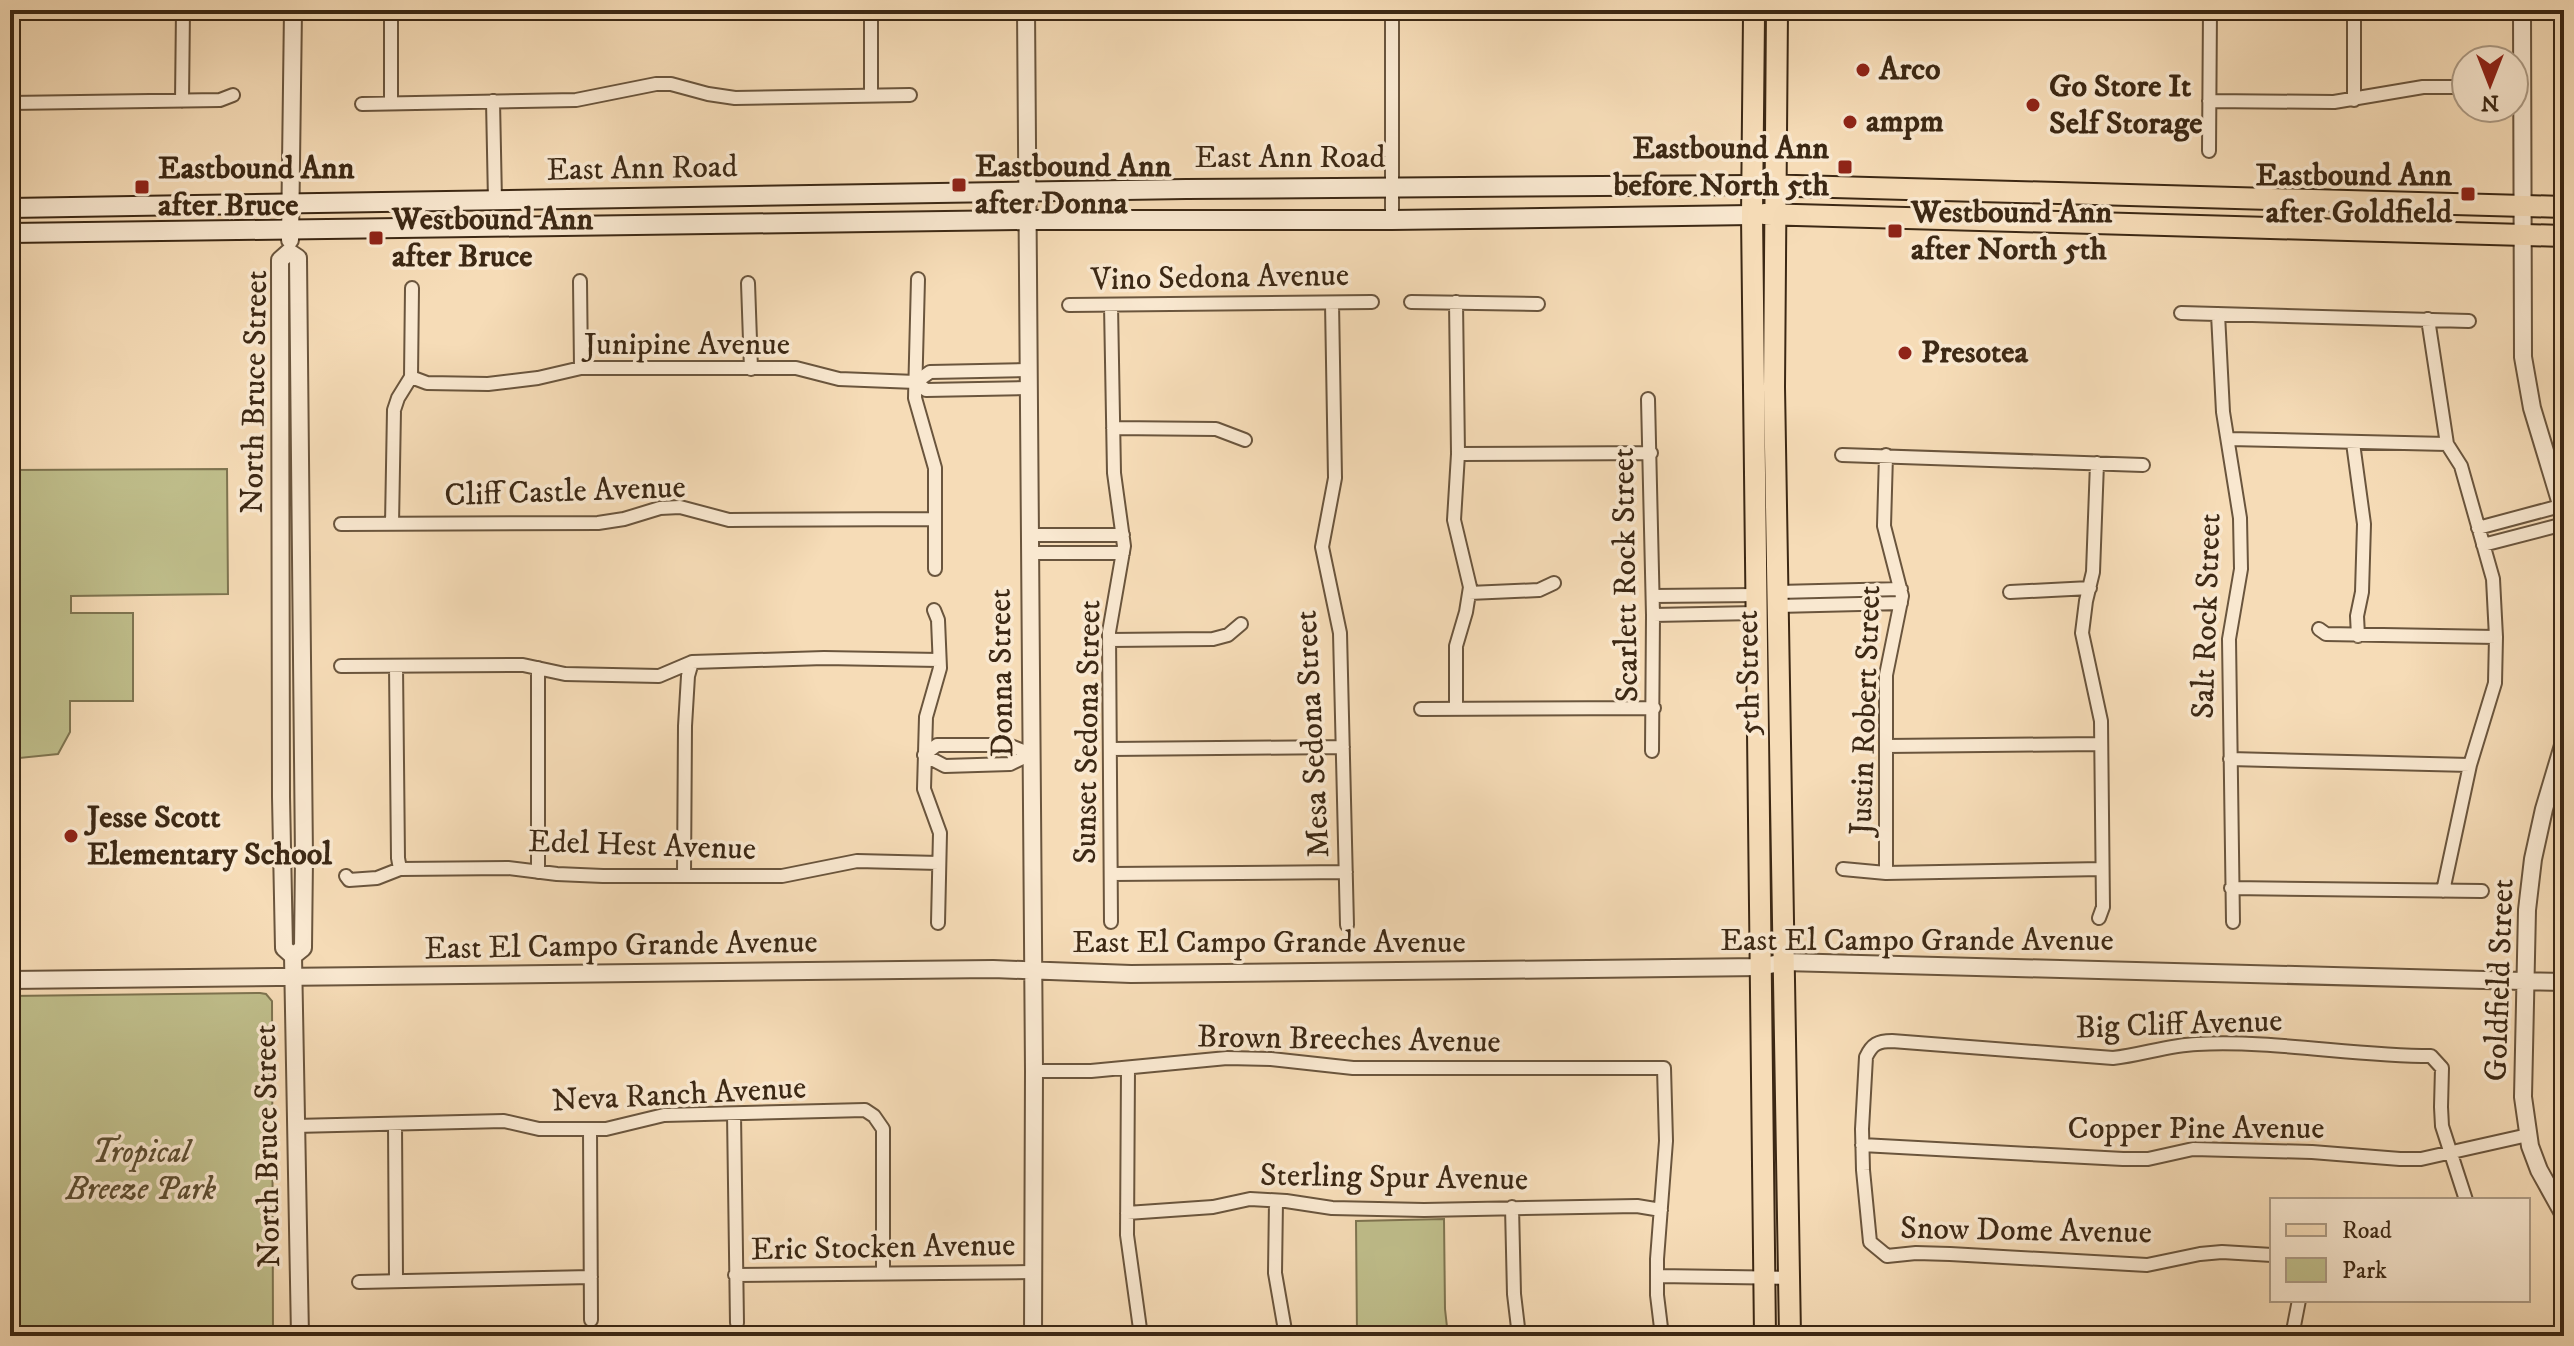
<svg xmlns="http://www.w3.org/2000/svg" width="2574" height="1346" viewBox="0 0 2574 1346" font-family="'IM FELL DW Pica',serif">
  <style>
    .green { fill: #c0bf8c; stroke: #7e7450; stroke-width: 2 }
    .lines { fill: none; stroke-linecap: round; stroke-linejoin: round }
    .minor-casing { stroke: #6a553d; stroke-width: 16 }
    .tertiary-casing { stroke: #6a553d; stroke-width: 20 }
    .secondary-casing { stroke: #3c2814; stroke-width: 22 }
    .primary-casing { stroke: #3c2814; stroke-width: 24 }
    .minor { stroke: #f9e8d0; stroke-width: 12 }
    .tertiary { stroke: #f9e8d0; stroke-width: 16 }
    .secondary { stroke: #f9e8d0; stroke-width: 18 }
    .primary { stroke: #f6dcb7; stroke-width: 20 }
    .poi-dot { fill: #8f2418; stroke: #f9e8d0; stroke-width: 3 }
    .labels { text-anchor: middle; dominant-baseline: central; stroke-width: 7; stroke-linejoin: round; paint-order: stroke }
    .poi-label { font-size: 32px; font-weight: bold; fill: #3c2814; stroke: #f9e8d0; text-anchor: start }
    .street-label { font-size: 32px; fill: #3c2814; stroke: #f9e8d0 }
    .park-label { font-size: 32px; font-style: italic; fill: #5d4e32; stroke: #f9e8d0 }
  </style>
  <rect width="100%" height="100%" fill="#f6dcb7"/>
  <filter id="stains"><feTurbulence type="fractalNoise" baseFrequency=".0025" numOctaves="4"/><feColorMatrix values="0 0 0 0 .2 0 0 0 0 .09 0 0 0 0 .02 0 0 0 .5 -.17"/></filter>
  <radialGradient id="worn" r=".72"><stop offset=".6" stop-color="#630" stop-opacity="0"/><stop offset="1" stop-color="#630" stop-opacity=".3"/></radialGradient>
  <path class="green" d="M227 469 228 594 71 596V613H133V701H70V732L58 754 10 759V470Z
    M260 993 266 994 272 1001 273 1336H10V996Z
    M1444 1219 1445 1309 1448 1336H1357L1356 1221Z"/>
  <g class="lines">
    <g class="minor-casing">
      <path id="minor" d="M391 10V103
        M871 10V95
        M1392 10V220
        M2354 10V100
        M182 101 183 10
        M493 101 495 201
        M2209 101 2334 102 2423 87H2466
        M10 103 220 100 233 95
        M362 104 576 100 656 84H671L708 94 735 98 910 95
        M2209 151 2210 10
        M918 279 915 398 935 468V569
        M580 281 581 368
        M748 283 751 369
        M1411 302 1538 304
        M1456 302 1458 454 1454 520 1470 587 1466 612 1456 646V709
        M1332 303 1335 478 1322 547 1340 633 1347 925
        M1069 305 1372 302
        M1111 305 1114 473 1124 546 1109 632 1111 922
        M2181 313 2469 321
        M2218 314 2223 412 2240 518 2241 569 2229 639 2233 922
        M2428 319 2447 444 2461 466 2493 579 2496 637 2495 683 2470 765 2443 891
        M411 377 427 383 488 384 538 378 581 368H796L839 379 916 382 926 390 1028 388
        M916 382 930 372 1028 370
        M1648 399 1653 615 1652 751
        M1113 428 1216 429 1245 440
        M2229 439 2447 444
        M2353 443 2364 524 2362 592 2357 616 2358 636
        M1458 454 1651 453
        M1842 455 2143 465
        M1886 455 1884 526 1902 596 1886 675V873
        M2097 463 2093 572 2086 601 2082 633 2101 721 2103 907 2099 918
        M341 524 598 523 624 519 660 508 680 507 729 520 935 519
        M392 524 394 410 398 398 411 377 412 288
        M2478 528 2564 505
        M1029 535H1123
        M2483 545 2564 524
        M1029 553H1123
        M1778 592 1901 589
        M2010 592 2090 588
        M1469 593 1539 590 1554 583
        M1653 596 1756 595
        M1778 606 1901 603
        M934 610 938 620 940 668 926 717 924 789 940 833 938 923
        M1653 615 1757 613
        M2319 629 2326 634 2496 637
        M1109 640 1213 639 1228 635 1241 624
        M341 666 523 665 565 674 659 676 692 662 824 658 939 660
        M396 666 398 858 400 869
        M538 668V872
        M1421 709 1654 708
        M937 745H1008L1031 754 1010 764 945 766 924 755Z
        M1886 746 2100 744
        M1110 749 1343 747
        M2230 759 2470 765
        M1843 869 1886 873 2102 869
        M1111 874 1346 872
        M346 876 349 880 377 878 400 869 508 868 557 874 603 876H782L857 861 939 863
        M684 876 685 726 688 676 692 662
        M2231 888 2482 891
        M1128 1068 1127 1235 1141 1336
        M1034 1071H1091L1227 1058 1271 1059 1353 1068H1664L1666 1141 1657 1259V1295L1662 1336
        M734 1114 737 1323
        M395 1124 396 1279
        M295 1126 504 1121 539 1129H606L664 1115 865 1110 874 1116 883 1129V1274
        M590 1129 591 1320
        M1862 1145 2123 1159H2148L2193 1149 2312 1152 2400 1159H2421L2528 1135
        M1276 1201 1275 1273 1286 1336
        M1512 1207 1514 1294 1519 1336
        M1127 1213 1213 1207 1250 1199 1286 1201 1332 1208 1424 1210 1637 1206 1661 1210
        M2272 1255 2222 1252 2200 1254 2147 1265 1950 1254 1916 1253 1887 1256 1870 1242 1863 1170 1862 1129 1866 1057C1872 1044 1878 1041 1892 1041L2113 1058C2141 1055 2169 1045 2197 1044 2275 1040 2353 1056 2431 1056L2442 1068 2441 1107 2442 1126 2466 1200
        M735 1275 1032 1272
        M1657 1276 1789 1278
        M359 1282 591 1277
        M2292 1336 2299 1300"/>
    </g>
    <g class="tertiary-casing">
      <path id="tertiary" d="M1026 10 1034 1071 1033 1336
        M2522 10 2523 357 2532 408 2564 514
        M290 240 293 10
        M2564 742 2544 809 2533 859 2527 910 2523 1097 2530 1146 2539 1170 2564 1215
        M293 956 303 948 304 858 298 258 289 252 280 260 281 797 284 948 293 956 300 1336
        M10 980 993 969 1131 974 1760 967 1784 962 2564 982"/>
    </g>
    <g class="secondary-casing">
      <path id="secondary" d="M10 208 1186 189 1752 185
        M10 233 1026 220H1392L1752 215"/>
    </g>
    <g class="primary-casing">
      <path id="primary" d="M1757 10 1754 16 1752 215 1765 1336
        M1777 10 1774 387 1790 1336
        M1764 185 2564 207
        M1764 214 2564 236"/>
    </g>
    <use href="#minor" class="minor"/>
    <use href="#tertiary" class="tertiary"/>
    <use href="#secondary" class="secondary"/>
    <use href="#primary" class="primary"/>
  </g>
  <g class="poi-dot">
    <circle cx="1863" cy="70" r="8"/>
    <circle cx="2033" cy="105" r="8"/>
    <circle cx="1850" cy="122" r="8"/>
    <rect x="1837" y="159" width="16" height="16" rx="4"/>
    <rect x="951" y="177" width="16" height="16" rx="4"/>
    <rect x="134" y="179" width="16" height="16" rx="4"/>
    <rect x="2460" y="186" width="16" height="16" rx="4"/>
    <rect x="1887" y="223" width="16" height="16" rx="4"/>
    <rect x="368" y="230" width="16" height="16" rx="4"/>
    <circle cx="1905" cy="353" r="8"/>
    <circle cx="71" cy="836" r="8"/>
  </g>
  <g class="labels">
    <g class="poi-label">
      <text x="1879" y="70">Arco</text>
      <text x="2049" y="87">Go Store It<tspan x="2049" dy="37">Self Storage</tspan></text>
      <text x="1866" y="122">ampm</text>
      <text x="1829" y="149" text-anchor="end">Eastbound Ann<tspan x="1829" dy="37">before North 5th</tspan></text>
      <text x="975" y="167">Eastbound Ann<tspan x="975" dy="37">after Donna</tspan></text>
      <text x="158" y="169">Eastbound Ann<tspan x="158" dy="37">after Bruce</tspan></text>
      <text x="2452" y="176" text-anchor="end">Eastbound Ann<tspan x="2452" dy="37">after Goldfield</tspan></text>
      <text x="1911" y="213">Westbound Ann<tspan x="1911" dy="37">after North 5th</tspan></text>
      <text x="392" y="220">Westbound Ann<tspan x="392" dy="37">after Bruce</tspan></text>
      <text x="1921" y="353">Presotea</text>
      <text x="87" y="818">Jesse Scott<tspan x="87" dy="37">Elementary School</tspan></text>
    </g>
    <g class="street-label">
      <text x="1290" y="158">East Ann Road</text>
      <text transform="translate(642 169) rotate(-1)">East Ann Road</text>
      <text transform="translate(1220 278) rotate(-1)">Vino Sedona Avenue</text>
      <text x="687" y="345">Junipine Avenue</text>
      <text transform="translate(255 392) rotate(-89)">North Bruce Street</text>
      <text transform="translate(565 492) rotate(-2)">Cliff Castle Avenue</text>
      <text transform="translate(1626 575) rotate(-91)">Scarlett Rock Street</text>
      <text transform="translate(2207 616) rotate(-88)">Salt Rock Street</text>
      <text transform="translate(1002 673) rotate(-91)">Donna Street</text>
      <text transform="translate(1749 673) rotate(-91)">5th Street</text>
      <text transform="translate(1866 710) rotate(-88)">Justin Robert Street</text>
      <text transform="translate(1088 732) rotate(-89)">Sunset Sedona Street</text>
      <text transform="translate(1313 734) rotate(-93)">Mesa Sedona Street</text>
      <text transform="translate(642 846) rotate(2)">Edel Hest Avenue</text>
      <text x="1917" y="941">East El Campo Grande Avenue</text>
      <text x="1269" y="943">East El Campo Grande Avenue</text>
      <text transform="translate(621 946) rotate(-1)">East El Campo Grande Avenue</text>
      <text transform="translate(2500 980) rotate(-88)">Goldfield Street</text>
      <text transform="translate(2179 1025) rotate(-2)">Big Cliff Avenue</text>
      <text transform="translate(1349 1040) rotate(1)">Brown Breeches Avenue</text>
      <text transform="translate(679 1095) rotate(-3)">Neva Ranch Avenue</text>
      <text x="2196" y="1129">Copper Pine Avenue</text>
      <text transform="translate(268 1146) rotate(-91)">North Bruce Street</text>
      <text transform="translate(1394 1178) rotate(1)">Sterling Spur Avenue</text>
      <text transform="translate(2026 1231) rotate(1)">Snow Dome Avenue</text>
      <text transform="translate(883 1248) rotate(-1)">Eric Stocken Avenue</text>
    </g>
    <g class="park-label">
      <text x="141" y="1153">Tropical<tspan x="141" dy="37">Breeze Park</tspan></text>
    </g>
  </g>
  <rect width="2574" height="1346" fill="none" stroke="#f6dcb7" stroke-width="40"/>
  <rect x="12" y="12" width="2550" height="1322" fill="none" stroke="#3c2814" stroke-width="4"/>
  <rect x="20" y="20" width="2534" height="1306" fill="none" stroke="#3c2814" stroke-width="2"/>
  <rect x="2270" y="1198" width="260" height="104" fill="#f9e8d0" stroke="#ad9b85" stroke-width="2"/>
  <rect x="2286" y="1224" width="40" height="12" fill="#f6dcb7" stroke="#ad9b85" stroke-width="2"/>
  <text x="2342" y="1238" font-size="24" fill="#3c2814">Road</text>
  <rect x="2286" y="1258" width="40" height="24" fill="#c0bf8c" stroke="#ad9b85" stroke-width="2"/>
  <text x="2342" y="1278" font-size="24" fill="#3c2814">Park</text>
  <g transform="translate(2490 84) rotate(180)"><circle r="38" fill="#f9e8d0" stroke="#ad9b85" stroke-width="2"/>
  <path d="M0-6L14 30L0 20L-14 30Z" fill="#8f2418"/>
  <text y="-12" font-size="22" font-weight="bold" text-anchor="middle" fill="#3c2814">N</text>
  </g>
  <rect width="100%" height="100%" filter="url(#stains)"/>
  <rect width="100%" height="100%" fill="url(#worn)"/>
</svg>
